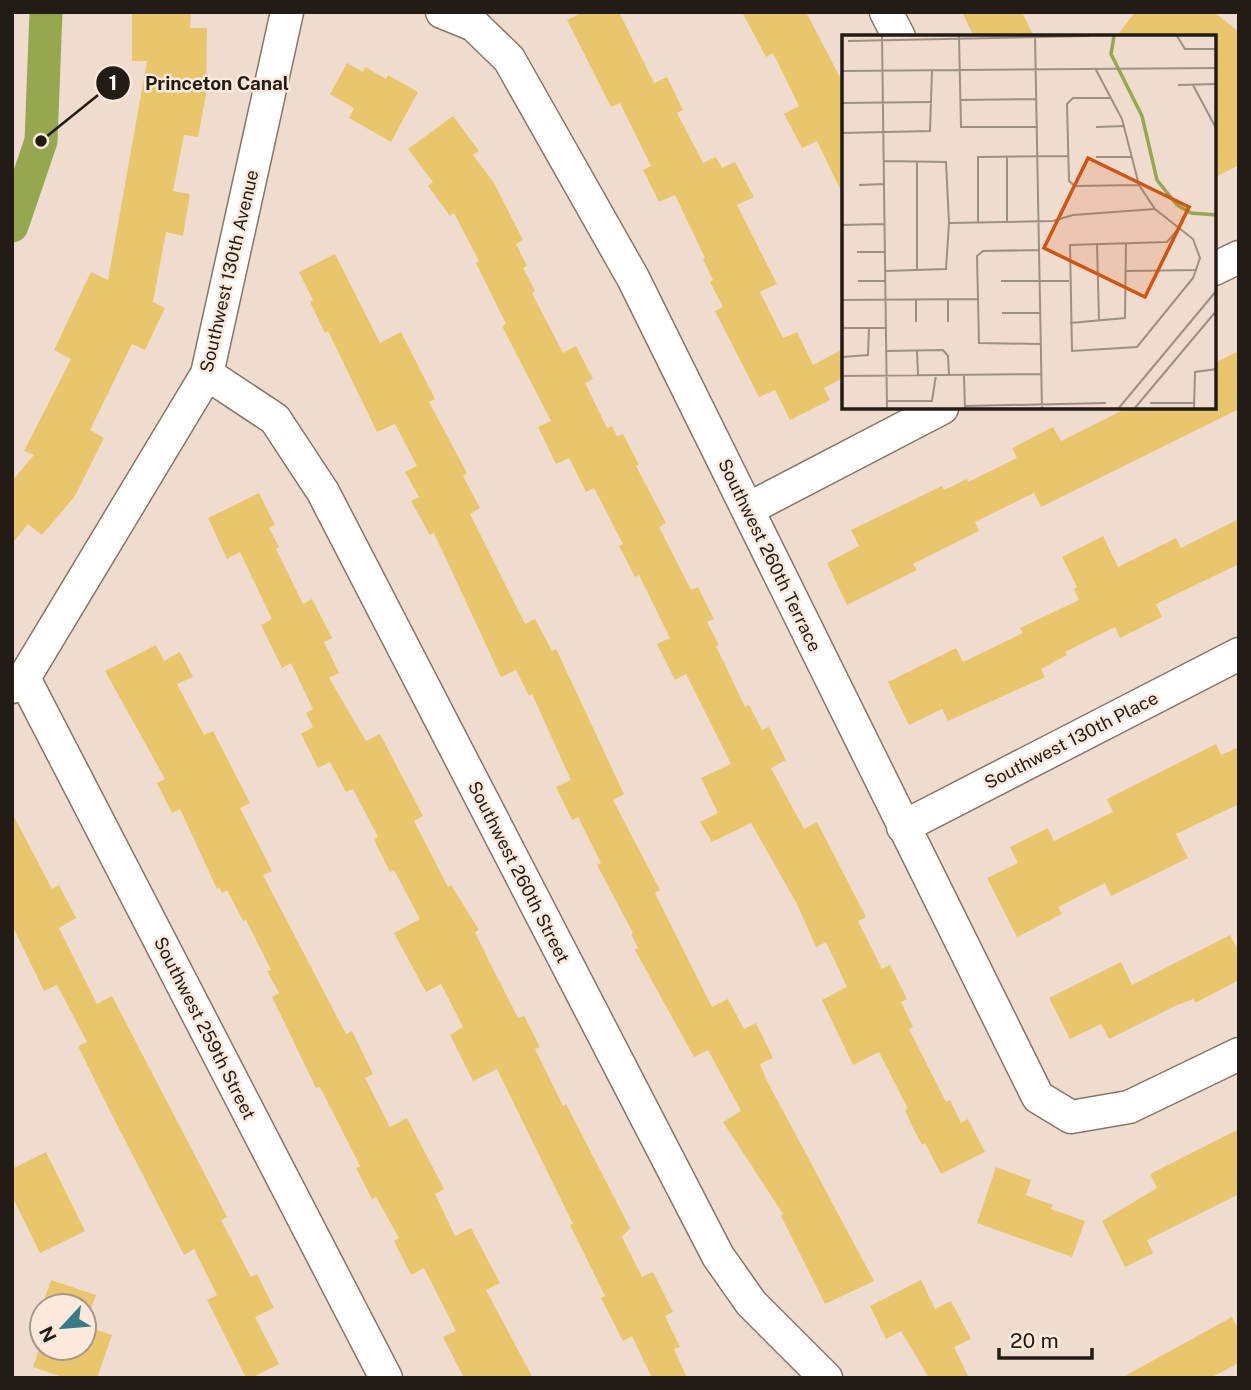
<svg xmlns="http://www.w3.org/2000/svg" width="1251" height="1390" viewBox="0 0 1251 1390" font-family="'Public Sans',sans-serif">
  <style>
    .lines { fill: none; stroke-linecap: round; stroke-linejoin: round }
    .canal { stroke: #96a84f; stroke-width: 33 }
    .building { fill: #e9c66c }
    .minor-casing { stroke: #867569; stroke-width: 35 }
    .minor { stroke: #fff; stroke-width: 32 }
    .labels { text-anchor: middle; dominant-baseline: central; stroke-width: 5; stroke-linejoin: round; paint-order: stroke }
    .street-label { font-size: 18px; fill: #221b16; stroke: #fce9db }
    .inset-river { fill: none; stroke: #96a84f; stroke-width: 3.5 }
    .inset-road { fill: none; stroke: #9d8f84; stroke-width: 2 }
    .view { fill: #d4530d; fill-opacity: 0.15; stroke: #d4530d; stroke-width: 3.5 }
    .inset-edge { fill: none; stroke: #221b16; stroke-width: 3.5 }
    .leader { fill: none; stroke: #221b16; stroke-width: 2.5 }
    .callout-dot { fill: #221b16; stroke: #fce9db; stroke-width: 2.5 }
    .mark-label { font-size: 21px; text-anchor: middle; font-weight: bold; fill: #fff }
    .callout-label { font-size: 19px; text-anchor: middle; font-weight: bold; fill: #221b16; stroke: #fce9db; stroke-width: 5; stroke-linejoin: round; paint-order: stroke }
  </style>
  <rect width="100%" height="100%" fill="#efdcce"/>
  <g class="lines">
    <path class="canal" d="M12 226 41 141 46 12"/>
  </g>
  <path class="building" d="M132 12H191L190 28H207L206 95 198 137 184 135 173 191 190 194 183 236 166 232 153 302 165 308 145 350 132 344 90 430 104 438 75 496 42 535 28 524 12 544V481L34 455 24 451 71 359 54 350 91 272 108 280 147 61H132Z
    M583 12H619L654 83 667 77 683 110 677 113 703 163 716 157 722 168 735 162 754 197 737 205 777 284 760 292 783 338 797 332 813 365 843 349V378L824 388 830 400 790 420 775 390 759 397 715 311 723 307 710 282 713 280 703 259 705 258 675 195 659 202 643 170 651 166 620 103 611 107 567 20Z
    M742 12H806L843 83V195L817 141 802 148 784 114 799 106 773 53 766 57Z
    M962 12H1022L1034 37H974Z
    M1135 12H1214L1239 32V165L1214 178V37H1116Z
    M347 63 363 72 365 67 386 79 388 75 418 92 391 142 349 118 354 108 330 94Z
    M453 116 479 151 473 155 494 183 523 240 516 244 527 266 523 268 535 291 532 293 563 353 576 346 593 379 585 383 607 428 612 426 617 436 623 434 639 465 636 466 666 523 659 527 691 590 698 587 714 619 707 622 719 645 716 646 745 707 749 705 762 730 769 727 786 760 771 768 804 829 817 822 866 917 858 921 882 969 890 965 907 999 901 1002 913 1027 909 1029 946 1102 950 1100 961 1123 968 1119 985 1152 941 1174 925 1143 922 1145 913 1128 905 1110 908 1109 879 1052 853 1065 822 1000 847 987 826 942 816 947 797 904 751 823 712 842 700 822 718 813 701 778 731 764 686 674 675 680 657 644 670 638 639 575 635 577 619 546 623 544 594 488 586 492 569 458 556 464 538 427 551 421 502 326 506 324 476 263 479 261 454 213 450 216 428 186 433 182 408 149Z
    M335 254 380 343 401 332 435 399 429 402 467 473 463 476 480 508 470 514 525 624 535 619 552 651 556 649 624 794 613 800 660 890 655 893 712 1007 728 999 744 1029 756 1023 773 1058 760 1064 766 1079 874 1281 825 1304 781 1216 783 1214 723 1122 741 1111 708 1050 694 1057 635 950 638 948 631 934 633 933 597 865 601 863 578 817 572 820 556 787 571 780 532 694 529 696 516 670 501 677 434 533 430 535 411 501 419 497 405 472 417 466 395 424 377 432 328 331 325 333 310 302 313 300 299 272Z
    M1239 351V409L1041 507 1034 493 975 522 979 531 913 564 917 570 847 605 827 563 859 546 851 530 942 486 944 490 967 479 968 482 1017 458 1012 448 1053 427 1061 441 1127 408H1214V363Z
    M259 493 275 525 269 528 279 547 276 549 303 604 312 599 332 638 324 642 339 673 329 678 366 741 380 734 423 816 414 821 448 887 451 885 479 930 475 932 488 959 518 1018 524 1016 540 1047 535 1049 563 1106 566 1104 630 1228 622 1237 642 1277 653 1272 673 1312 665 1316 680 1347 674 1349 687 1378H652L632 1336 623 1341 601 1298 605 1296 570 1225 573 1224 497 1069 473 1081 450 1035 463 1027 441 984 426 992 394 933 420 919 394 870 390 872 374 840 378 837 353 789 346 792 330 762 318 768 301 734 313 727 306 713 313 709 291 663 282 668 261 625 272 619 240 552 227 559 208 518Z
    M1239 519V564L1156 604 1162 617 1120 638 1115 627 1065 652 1067 655 1041 669 1045 677 948 721 942 709 909 725 888 682 956 648 963 662 1023 633 1020 628 1079 600 1074 589 1077 587 1062 557 1103 536 1118 567 1176 538 1181 548Z
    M156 645 164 661 180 652 193 677 177 684 204 735 213 731 250 803 240 808 272 871 263 875 346 1034 352 1031 373 1074 365 1078 390 1127 407 1118 444 1189 435 1194 455 1236 471 1228 500 1283 486 1290 533 1378H464L443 1337 456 1331 424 1268 411 1275 394 1241 399 1238 376 1197 372 1199 356 1168 360 1166 320 1087 316 1088 272 997 279 993 267 971 271 970 246 920 243 921 227 890 222 893 219 887 217 889 180 809 172 813 157 783 165 779 105 671Z
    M1216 744 1221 755 1239 747V804L1176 834 1188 858 1111 896 1105 883 1058 907 1062 914 1017 937 987 878 1018 863 1010 847 1048 828 1054 841 1113 812 1107 799Z
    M12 813 52 889 59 885 76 918 59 928 97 1004 112 996 227 1217 221 1220 251 1277 257 1274 274 1308 255 1317 279 1364 251 1378H246L207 1300 217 1295 194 1249 184 1255 109 1109 78 1046 87 1042 57 985 44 991 12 925Z
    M1230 935 1239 952V980L1195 1003 1193 999 1175 1006 1109 1039 1101 1024 1070 1039 1049 998 1121 962 1132 985Z
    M1239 1129V1194L1147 1240 1153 1253 1125 1267 1102 1221 1157 1188 1150 1174Z
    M46 1152 85 1231 40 1253 12 1196V1169Z
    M996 1167 1031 1180 1026 1195 1053 1205 1051 1209 1085 1221 1072 1257 977 1223Z
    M51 1280 96 1295 85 1326 112 1335 97 1378H65L33 1367 42 1340V1348H84V1306H42Z
    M921 1280 935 1309 951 1301 971 1339 954 1347 969 1378H929L901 1331 886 1339 870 1306Z
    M1232 1317 1239 1330V1363L1210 1378H1121Z"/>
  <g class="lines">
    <g class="minor-casing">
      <path id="minor" d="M442 12 474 25 509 59 633 278 1038 1097 1071 1117 1129 1107 1239 1054
        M886 12 899 37
        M1214 269 1239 257
        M207 374 275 419 323 492 718 1256 751 1303 826 1378
        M748 509 942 408
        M24 678 386 1378
        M12 687 24 678 207 374 287 12
        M903 827 1239 654"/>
    </g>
    <use href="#minor" class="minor"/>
  </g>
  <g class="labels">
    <g class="street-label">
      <text transform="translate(229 271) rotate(-77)">Southwest 130th Avenue</text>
      <text transform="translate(770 555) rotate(64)">Southwest 260th Terrace</text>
      <text transform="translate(1071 740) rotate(-27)">Southwest 130th Place</text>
      <text transform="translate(519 872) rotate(63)">Southwest 260th Street</text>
      <text transform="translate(205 1028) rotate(63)">Southwest 259th Street</text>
    </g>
  </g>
  <g transform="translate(842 35)">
    <rect width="374" height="374" fill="#efdcce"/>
    <path class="inset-river" d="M272 1 269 19 300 81 315 145 335 170 349 178 375 180"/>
    <path class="inset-road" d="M40 1 45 374M117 1 119 92H196M193 1 200 374M335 1 343 14H375M6 6 247 1M253 33 280 84 297 150 313 174 351 204 358 223 351 243 295 312 230 316 228 210 325 207 337 193M0 36 375 33M336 50 375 49M351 50 375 95M269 63H231L225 69 227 146 233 151 297 150M119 65 194 64M0 68 90 67M254 92 283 91M0 98 88 96 90 35M165 122V186M254 122H290M42 126 104 127 107 188 104 234 43 236M17 150 42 149M136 187V122L226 121M107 188 211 186 231 180 313 174M0 190 43 189M255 208 257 286M197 215 141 216 135 221 137 308 198 309M15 217H42M75 236V126M284 236 355 235M16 246H43M159 246H227M74 264V287M106 264V287M0 265 136 264M160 278H198M228 288 283 283 284 208M0 293H44M44 316 101 315 106 321 107 340M75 316 76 340M0 322 26 320 27 293M122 340 123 374M0 341 199 339M45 366H90L94 340M308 368H352M123 371 264 368M276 374 375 255M292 374 375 275M352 374 353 337 375 334"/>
    <path class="view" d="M246 123 347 172 303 262 202 213Z"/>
    <rect width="374" height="374" class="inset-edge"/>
  </g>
  <path class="leader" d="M41 141L113 83"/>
  <g class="callout-dot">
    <circle cx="41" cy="141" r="7"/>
    <circle cx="113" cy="83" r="18"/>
  </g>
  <g class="mark-label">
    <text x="113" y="90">1</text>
  </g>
  <g class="callout-label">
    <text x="217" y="90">Princeton Canal</text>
  </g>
  <rect width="1251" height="1390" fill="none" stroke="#221b16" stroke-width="28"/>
  <g transform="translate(63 1327) rotate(244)"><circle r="33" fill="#fce9db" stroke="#a5978c" stroke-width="2"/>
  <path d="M0-5L12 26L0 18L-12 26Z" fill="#367c87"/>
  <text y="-10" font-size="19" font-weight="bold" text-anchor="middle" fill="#221b16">N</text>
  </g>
  <path d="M999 1348v10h93v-10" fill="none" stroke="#221b16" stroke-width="3.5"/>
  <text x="1010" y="1348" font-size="21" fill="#221b16" stroke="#fce9db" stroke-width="5" paint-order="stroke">20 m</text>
</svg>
